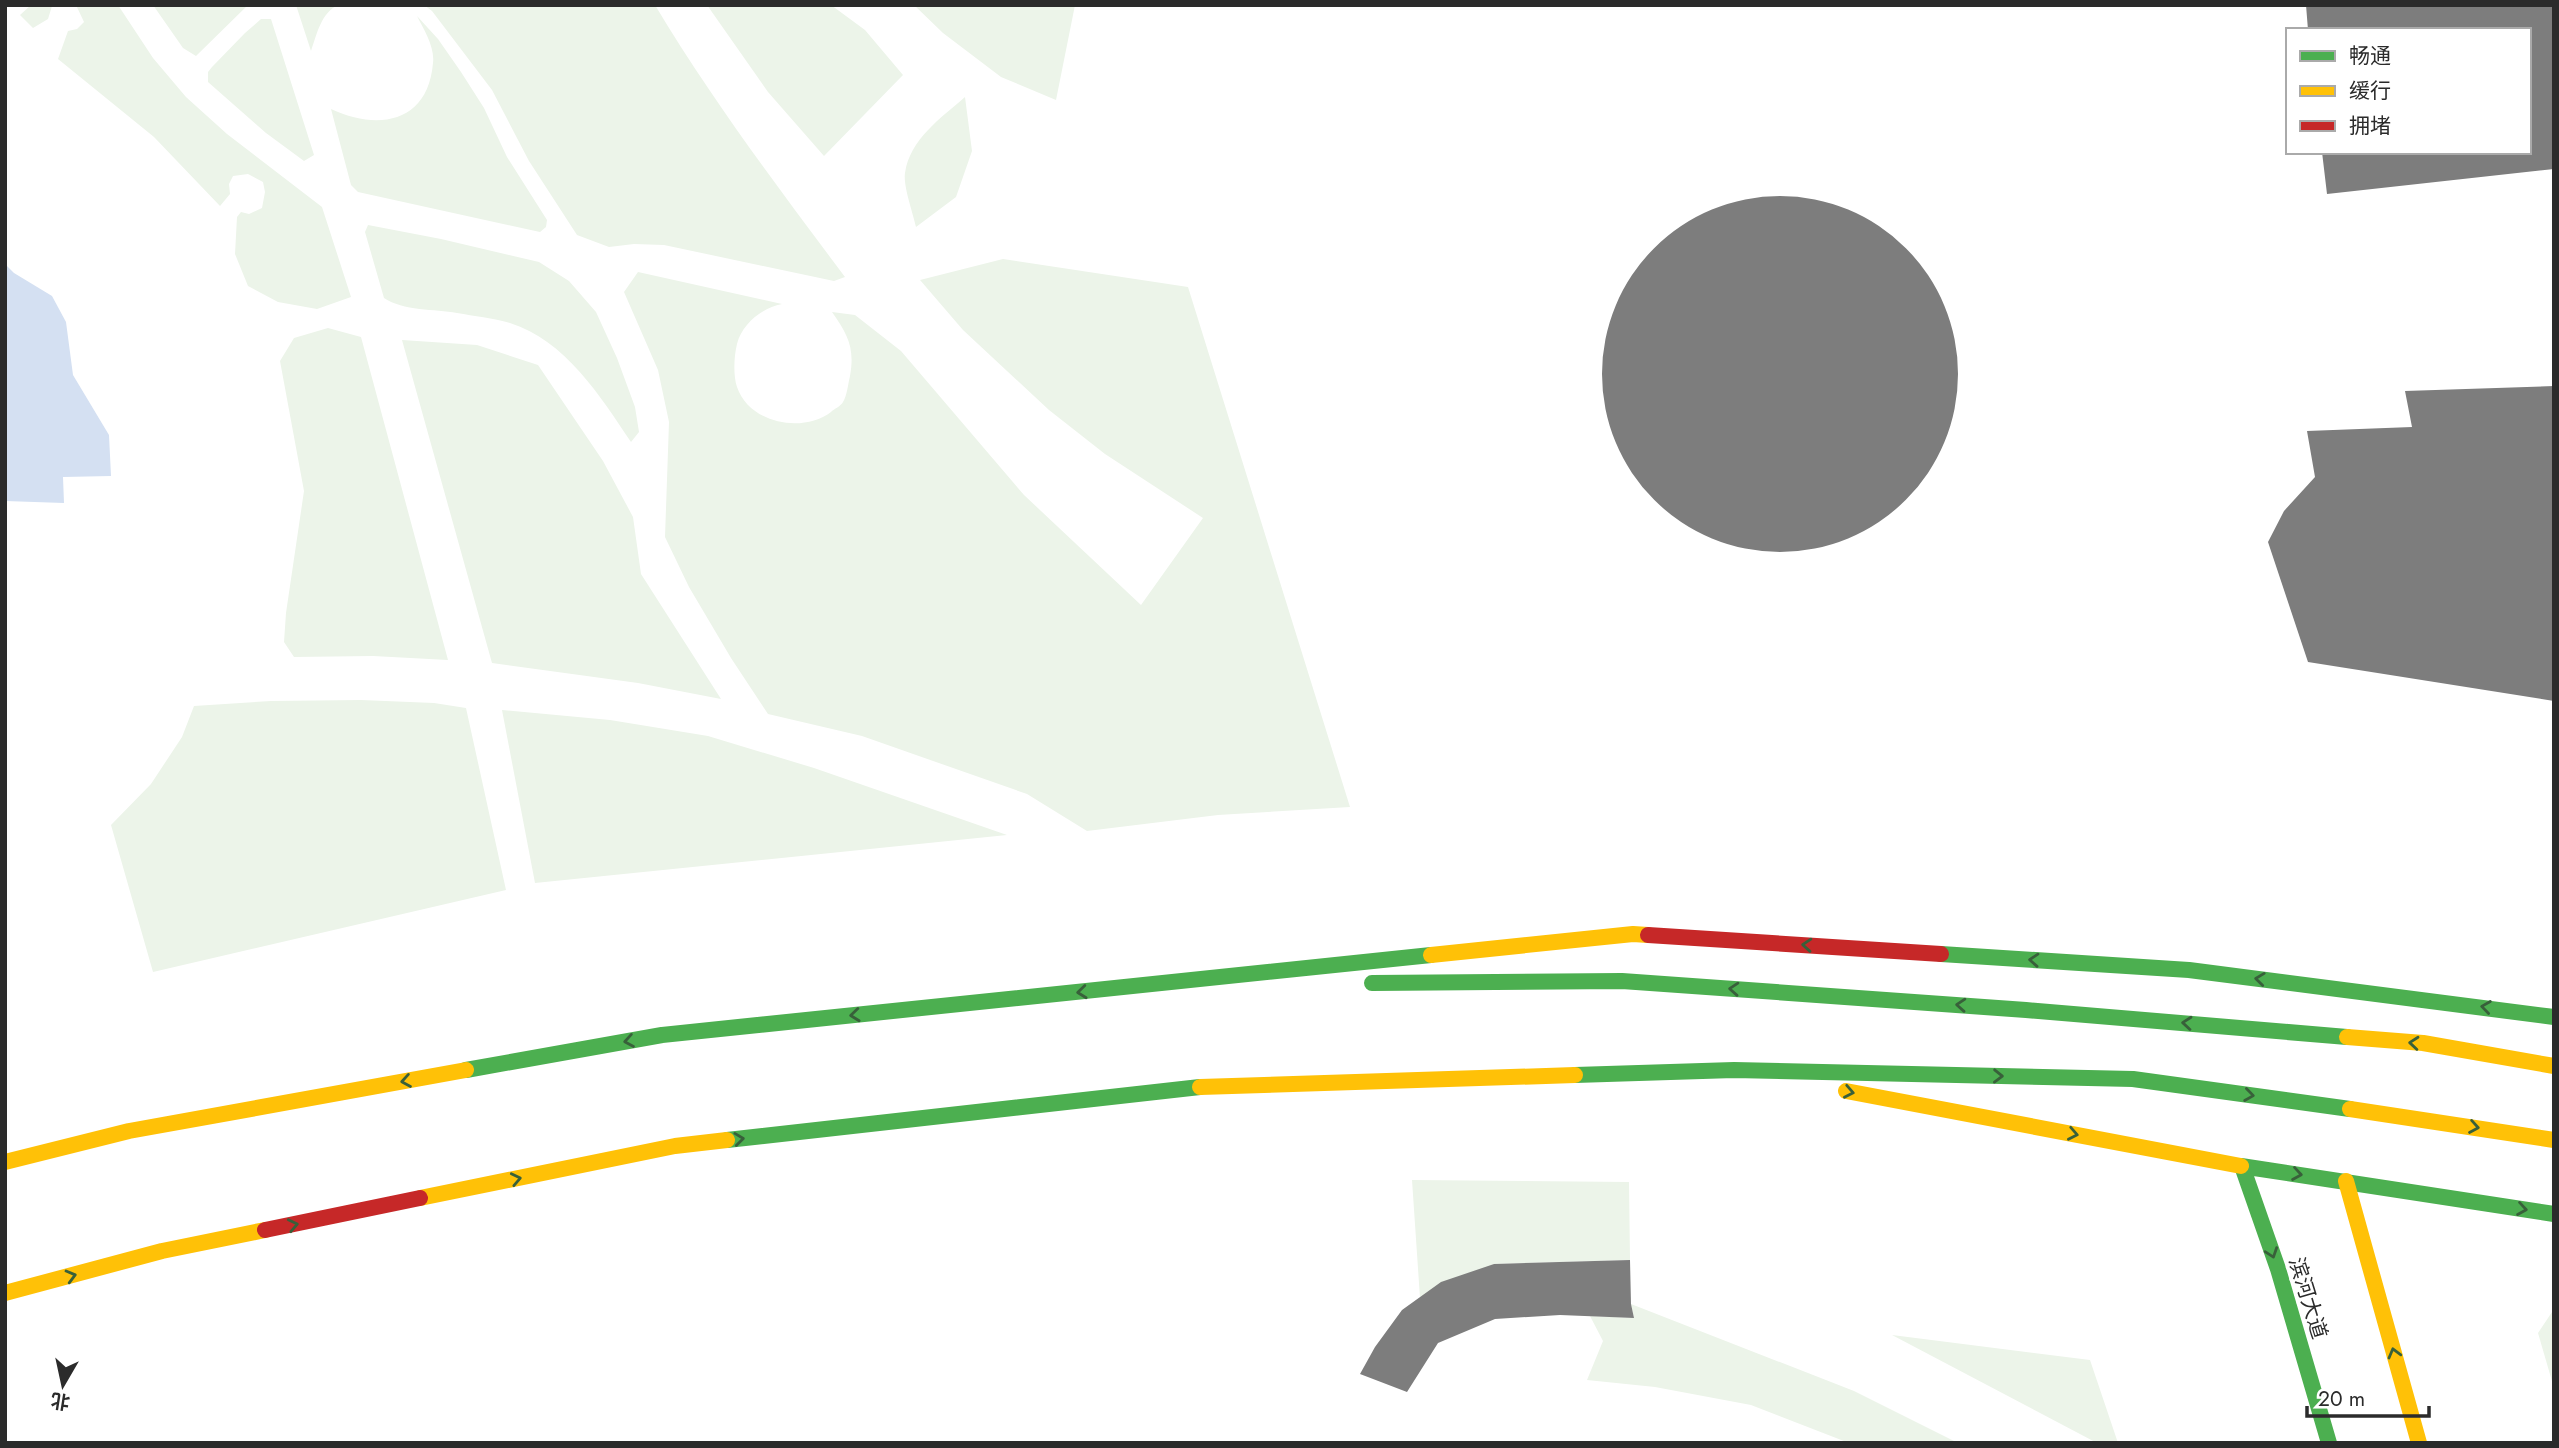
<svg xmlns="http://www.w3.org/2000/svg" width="2559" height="1448" viewBox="0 0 2559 1448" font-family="Jost,'Noto Sans SC',sans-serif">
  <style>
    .green { fill: #ecf4e9 }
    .water { fill: #d4e0f2 }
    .building { fill: #7d7d7d }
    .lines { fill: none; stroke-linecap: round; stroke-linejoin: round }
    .fast { stroke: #4caf50; stroke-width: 16 }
    .slow { stroke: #ffc107; stroke-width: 16 }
    .jam { stroke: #c62828; stroke-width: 16 }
    .oneway { stroke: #38603a }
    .labels { text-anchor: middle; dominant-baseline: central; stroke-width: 7; stroke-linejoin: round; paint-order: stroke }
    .street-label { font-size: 21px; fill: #2b2b2b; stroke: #fff }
  </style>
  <rect width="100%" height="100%" fill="#fff"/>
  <path class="green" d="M31 5H55L52 6 48 19 33 28 20 15Z
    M76 5H118L153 58 186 97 227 134 322 207 351 297 317 309 278 302 248 286 235 254 237 217 241 212 249 214 262 208 265 192 263 182 248 174 233 176 229 184 230 194 220 206 154 137 58 59 68 31 77 29 84 22Z
    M153 5H248L196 56 183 48Z
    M296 5H338C321 13 317 34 311 51Z
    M424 5H655C712 100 779 189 845 277L834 281 664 245 634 244 609 247 577 235 529 161 492 90 432 11Z
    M707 5H831L865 30 903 75 824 156 768 92Z
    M914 5H1075L1056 100 1001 77 943 33Z
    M417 16 438 39 461 72 484 108 507 157 547 220 546 227 540 232 358 192 351 185 331 109C378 131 428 123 433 63 435 47 424 30 417 16Z
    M261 19H271L314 155 304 161 266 133 208 82V72L212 67 245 33Z
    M965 97 972 151 956 197 916 227C913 213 903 186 905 173 910 139 941 118 965 97Z
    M368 225 441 239 539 262 569 281 596 312 617 358 635 407 639 432 631 442C601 397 565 340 510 323 493 318 474 316 457 313 435 309 403 311 384 298L365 232Z
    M1003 259 1188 287 1350 807 1218 815 1087 831 1027 794 862 736 768 714 731 658 689 587 665 537 669 422 658 370 624 292 638 272 782 304C762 308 742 324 737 344 734 356 733 375 737 387 749 423 802 434 831 412 834 409 841 406 843 402 847 396 848 384 850 376 855 348 848 335 832 312L855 315 901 351 1024 495 1141 605 1203 518 1105 454 1049 410 963 330 920 280Z
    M328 328 361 337 448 660 373 656 294 657 284 642 286 613 304 491 280 361 294 338Z
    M402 340 477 345 538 365 603 461 633 517 641 574 721 699 638 683 492 663Z
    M361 700 434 703 466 708 506 890 153 972 111 825 151 784 182 737 194 706 271 701Z
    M502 710 610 720 708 736 814 768 1007 835 535 883Z
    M1412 1180 1629 1182 1630 1260 1494 1264 1420 1298Z
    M1631 1304 1854 1391 1958 1443H1849L1751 1405 1655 1387 1587 1380 1603 1341 1590 1316 1634 1318Z
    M2554 1309V1388L2538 1333Z
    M1892 1335 2090 1360 2118 1443H2097Z"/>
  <path class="water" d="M5 264 14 273 52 296 66 322 73 375 109 435 111 476 63 477 64 503 5 501Z"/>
  <path class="building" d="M2306 5H2554V169L2327 194 2322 152H2529V30H2308Z
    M1602 374a178 178 0 1 1 356 0a178 178 0 1 1-356 0Z
    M2554 386V701L2308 662 2268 542 2284 511 2315 477 2307 431 2412 427 2405 391Z
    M1630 1260 1631 1304 1634 1318 1560 1315 1495 1319 1438 1343 1407 1392 1360 1374 1375 1347 1402 1310 1441 1282 1494 1264Z"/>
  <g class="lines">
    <path class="fast" d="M1941 954 2189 970 2554 1017
      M1372 983 1622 981 2026 1010 2347 1037
      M466 1070 662 1035 1431 955
      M1575 1075 1734 1070 2133 1079 2350 1109
      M727 1140 1200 1087
      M2241 1166 2554 1214
      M2242 1166 2278 1269 2329 1443"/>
    <path class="slow" d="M1431 955 1633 934 1648 935
      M2347 1037 2423 1043 2554 1066
      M1200 1087 1575 1075
      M1846 1091 2241 1166
      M2350 1109 2554 1140
      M5 1162 129 1131 466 1070
      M2346 1181 2419 1443
      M420 1198 675 1146 727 1140
      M5 1293 162 1251 265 1230"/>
    <path class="jam" d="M1648 935 1941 954
      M265 1230 420 1198"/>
  </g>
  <defs><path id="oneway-chevron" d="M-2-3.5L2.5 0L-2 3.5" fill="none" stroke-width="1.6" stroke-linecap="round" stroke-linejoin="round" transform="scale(1.75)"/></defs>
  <g class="oneway">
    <use href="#oneway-chevron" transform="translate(1807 945) rotate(-176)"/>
    <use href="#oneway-chevron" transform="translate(2034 960) rotate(-176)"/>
    <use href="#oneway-chevron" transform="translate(2260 979) rotate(-173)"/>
    <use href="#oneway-chevron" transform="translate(1734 989) rotate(-176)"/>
    <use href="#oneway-chevron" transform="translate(1082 992) rotate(174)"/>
    <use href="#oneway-chevron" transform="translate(1961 1005) rotate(-176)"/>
    <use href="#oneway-chevron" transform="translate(2486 1007) rotate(-172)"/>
    <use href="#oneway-chevron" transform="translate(855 1015) rotate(174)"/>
    <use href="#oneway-chevron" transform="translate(2187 1023) rotate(-175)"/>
    <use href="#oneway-chevron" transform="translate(629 1041) rotate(170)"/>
    <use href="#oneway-chevron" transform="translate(2414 1043) rotate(-175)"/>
    <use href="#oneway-chevron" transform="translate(1998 1076) rotate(1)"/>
    <use href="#oneway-chevron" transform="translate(406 1081) rotate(170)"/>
    <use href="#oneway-chevron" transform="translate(1849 1092) rotate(11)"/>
    <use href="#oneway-chevron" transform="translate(2249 1095) rotate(8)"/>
    <use href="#oneway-chevron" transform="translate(2474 1127) rotate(10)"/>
    <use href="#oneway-chevron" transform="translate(2073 1134) rotate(11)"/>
    <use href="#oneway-chevron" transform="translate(739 1139) rotate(-7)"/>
    <use href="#oneway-chevron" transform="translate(2297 1174) rotate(9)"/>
    <use href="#oneway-chevron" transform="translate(516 1179) rotate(-12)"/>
    <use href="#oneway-chevron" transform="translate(2522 1209) rotate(9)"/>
    <use href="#oneway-chevron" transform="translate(293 1225) rotate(-12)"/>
    <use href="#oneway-chevron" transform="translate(2272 1253) rotate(71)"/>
    <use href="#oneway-chevron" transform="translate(71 1276) rotate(-15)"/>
    <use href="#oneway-chevron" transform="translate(2394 1353) rotate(-105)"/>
  </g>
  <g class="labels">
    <g class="street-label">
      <text transform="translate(2308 1298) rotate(73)">滨河大道</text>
    </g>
  </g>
  <rect width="2559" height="1448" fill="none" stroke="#2b2b2b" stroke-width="14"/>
  <rect x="2286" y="28" width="245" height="126" fill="#ffffff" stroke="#aaaaaa" stroke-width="2"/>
  <rect x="2300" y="51" width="35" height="10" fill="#4caf50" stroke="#aaaaaa" stroke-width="2"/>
  <text x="2349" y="63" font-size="21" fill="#2b2b2b">畅通</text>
  <rect x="2300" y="86" width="35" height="10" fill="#ffc107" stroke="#aaaaaa" stroke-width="2"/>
  <text x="2349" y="98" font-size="21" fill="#2b2b2b">缓行</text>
  <rect x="2300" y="121" width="35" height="10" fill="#c62828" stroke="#aaaaaa" stroke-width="2"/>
  <text x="2349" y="133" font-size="21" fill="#2b2b2b">拥堵</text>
  <g transform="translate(63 1385) rotate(189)" stroke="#ffffff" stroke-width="5" paint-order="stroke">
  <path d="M0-5L12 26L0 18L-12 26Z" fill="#2b2b2b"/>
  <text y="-10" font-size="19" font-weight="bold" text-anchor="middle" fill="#2b2b2b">北</text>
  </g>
  <path d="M2307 1406v10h122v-10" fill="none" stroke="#2b2b2b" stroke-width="3.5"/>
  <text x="2318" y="1406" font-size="21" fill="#2b2b2b" stroke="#ffffff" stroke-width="5" paint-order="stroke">20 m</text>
</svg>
